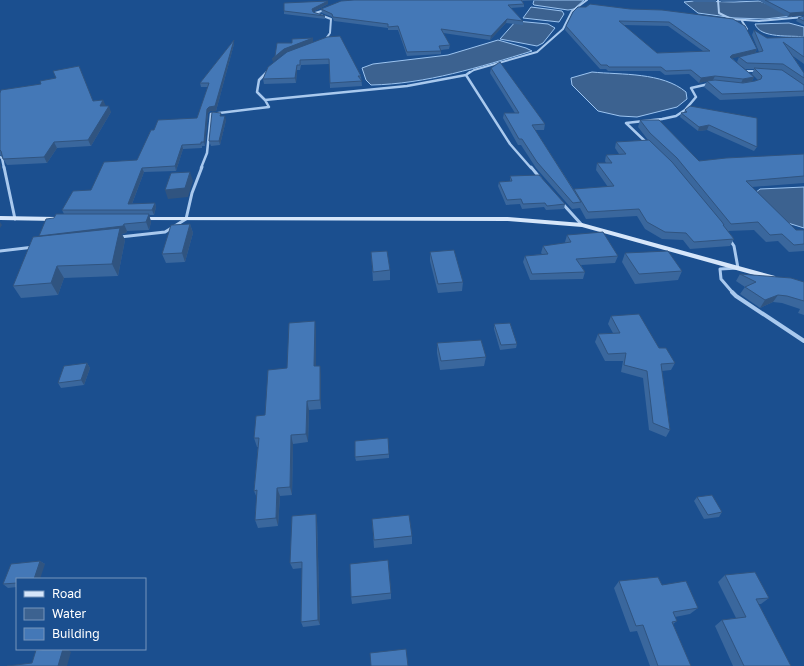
<svg xmlns="http://www.w3.org/2000/svg" width="804" height="666" viewBox="0 0 804 666" font-family="'Golos Text',sans-serif">
  <style>
    .water { fill: #3c6290; stroke: #9cc4f0 }
    .lines { fill: none; stroke-linecap: round; stroke-linejoin: round }
    .street-far3 { stroke: #a9c9ee; stroke-width: 2 }
    .street-far2 { stroke: #a9c9ee; stroke-width: 2.5 }
    .street-far1 { stroke: #a9c9ee; stroke-width: 3 }
    .street { stroke: #a9c9ee; stroke-width: 4 }
    .secondary { fill: #d6e6fa; fill-rule: evenodd }
    .wall { fill: #3a679d; fill-rule: evenodd }
    .shaded-wall { fill: #305480 }
    .building { fill: #4478b7; stroke: #305480; fill-rule: evenodd }
  </style>
  <rect width="100%" height="100%" fill="#1b4f8f"/>
  <path class="water" d="M534 0H584L574 9 568 10 534 5 533 4Z
    M694 1 734 2 759 1 783 9 792 16 765 19 735 18 698 13 684 2Z
    M531 7 562 11 564 14 559 22 523 18Z
    M516 21 548 24 555 28 543 43 537 46 500 39Z
    M789 23 804 27V37C791 35 760 39 755 24Z
    M498 40 526 48 532 51C480 67 426 84 371 85L366 80 362 68 373 64 448 55Z
    M592 72C622 75 662 72 686 92L687 99 677 107 637 117 620 116 598 111 572 85 571 78Z
    M804 187V228L788 223 755 193 760 189Z"/>
  <g class="lines">
    <path class="street-far3" d="M718 0 719 13 731 19
      M325 10 315 13 331 19 330 33 325 40
      M731 19 759 21 804 17
      M742 21 747 29
      M743 71H758
      M266 73 269 70
      M469 73 474 70 537 52 563 29 572 11 587 0"/>
    <path class="street-far2" d="M470 72 466 75 510 144 531 168
      M265 100 257 92 259 80 267 72
      M648 144 626 123 662 119 676 116 685 110 696 97 691 88 709 84
      M0 157 2 158 4 168
      M201 168 207 153 211 114 269 107 265 100 407 86 466 75"/>
    <path class="street-far1" d="M4 167 15 219
      M531 167 540 178
      M562 203 582 225
      M120 237 165 232 186 219 192 193 202 167
      M730 240 734 246 738 268 720 269 721 279 733 293
      M0 251 34 247"/>
    <path class="street" d="M732 292 736 296 804 341"/>
    <path class="secondary" d="M0 216 56 217 59 219 56 221 0 220Z
      M140 217H508L582 223 775 276 776 278 772 280 582 227 508 221 138 220 137 219Z"/>
  </g>
  <path class="wall" d="M354 0H546L522 1 524 4V7L511 8 523 21V25L506 23 490 40 443 33 450 45 449 49 441 50V54L407 56 398 30H388V28L334 21 332 17 322 13 321 9Z
    M691 0H716V2H694Z
    M720 0H804V15L788 17 758 0 721 2Z
    M328 4 313 12 325 16V19L284 14V11Z
    M630 9 757 49 755 53 759 52 752 35 754 30 767 38 804 37V64L793 56 804 73V96L720 100 704 87 707 81 699 83 689 74 665 75 660 71H608L606 69H600L565 30 566 26ZM623 25 668 26 703 51 657 53ZM745 55 739 57 737 62 744 69H754L752 74 758 80 755 81 751 82 752 81 754 77 732 58Z
    M804 16V25L796 21 798 18Z
    M327 37 361 76 362 86 330 88 329 64 301 65 300 70H297L296 83 264 84 263 79Z
    M234 40V44L216 111H210L208 113 205 146H202V148L183 149 176 171 144 172 132 204 155 203 156 207 154 215H149L151 222 149 230 127 231 126 233 122 234 125 240 118 276 64 278 58 295 21 298 13 286 39 237 54 218 64 214 62 210 91 190 137 160 154 130 197 118 208 87H201L200 83Z
    M491 68 545 124 544 130H535L574 190V189L608 187 596 170 597 163H606L605 161 606 155 619 154 615 148 616 142 648 140 638 127 640 120 699 161 804 154V183L752 187 796 230H804V251L789 252 778 241 766 242 754 230 728 231 734 239 730 246 690 249 683 240 662 239 645 229 637 216 586 219 580 208 572 209 536 168 521 145H518L503 118 504 113H515L490 73Z
    M56 78 93 101 103 100 105 106 111 112 91 146 57 148 47 163 7 165 3 159 2 156 0 155V93L41 84Z
    M685 110 757 147 754 151 707 130 698 131 680 117 681 113H684Z
    M222 116 226 120 220 145 211 146 209 141Z
    M510 176 565 204 564 209 546 210 544 207 522 209 520 204 506 205 498 186 499 182 510 181Z
    M190 224 193 233 185 262 166 263 162 254Z
    M567 235 618 256 615 263 581 265 585 272 583 279 530 280 523 262 525 256 542 254 541 253 543 246 566 243 565 242Z
    M371 252 390 270V280L373 281Z
    M430 252 463 282 462 291 438 293 430 261Z
    M625 253 682 271 678 280 635 284 622 262Z
    M740 274 804 282V315L798 313 800 309 782 303 773 302 760 308 740 294 745 287 736 281Z
    M611 316 659 348 675 363 671 370 662 371 670 430 666 437 649 430 643 378 621 372 623 361H605L595 342 598 334 613 333 608 324Z
    M494 324 517 344 516 348 500 350 494 329Z
    M316 330V366L321 375V409L309 410 308 442 293 444 292 495 280 496 278 526 258 528 255 520 257 498 254 491 258 447H257L254 438 287 368Z
    M437 343 486 357 484 366 440 370 437 353Z
    M87 363 90 368 84 385 61 388 58 383Z
    M389 454V458L356 461 355 457Z
    M697 497 722 512 719 517 704 519 694 501Z
    M316 514 317 520 320 625 303 627 301 622 302 568 293 569 290 563Z
    M372 519 412 536V544L374 548Z
    M40 561 45 564 17 579V587L8 588 3 584Z
    M725 575 769 598 761 604H758L791 666H733L715 626 722 620 736 618 718 582Z
    M619 581 662 585 698 608 690 614 675 617 677 621 673 624 691 666H650L637 631 630 632 614 588Z
    M391 593V599L352 604 351 597Z"/>
  <path class="shaded-wall" d="M328 1V4L313 12 312 9Z
    M804 12V15L788 17 790 13Z
    M507 19 506 23 490 40 491 36Z
    M313 38V42L285 53 273 62 272 59 284 49Z
    M234 40V44L216 111H210L208 113 205 146 204 142 207 109Z
    M757 49 755 53 730 59V57L732 55Z
    M297 65V70L296 83 295 78Z
    M715 76 713 80 699 83 701 78Z
    M754 77 752 81 741 83 743 79Z
    M103 100 106 106 102 112 100 106Z
    M109 106 111 112 91 146 88 140Z
    M225 116 226 120 220 145 219 141Z
    M709 125 707 130 698 131 699 127Z
    M54 142 57 148 47 163 44 157Z
    M182 145 183 149 176 171 175 166Z
    M0 162 1 169 0 171Z
    M142 168 144 172 130 209 128 204Z
    M190 172 193 181 188 197 168 199 165 190Z
    M155 203 156 207 154 215 152 210Z
    M149 214 151 222 149 230 146 222Z
    M0 222 2 225 0 228Z
    M124 224 127 231 126 233 122 234 125 240 118 276 112 264 43 243 39 236Z
    M190 224 193 233 185 262 182 253Z
    M57 266 64 278 58 295 51 283Z
    M778 295 773 302 760 308 765 300Z
    M315 321 316 330V375L314 366Z
    M87 363 90 368 84 385 81 380Z
    M320 366 321 375V409L320 400Z
    M307 401 309 410 308 442 306 434Z
    M291 435 293 444 292 495 290 487Z
    M277 488 280 496 278 526 276 518Z
    M316 514 317 520 320 625 318 620Z
    M40 561 45 564 40 579H34Z
    M63 649H67L71 652 67 666H58Z"/>
  <path class="building" d="M354 0H521L524 4 508 5 523 21 507 19 491 36 441 29 450 45 439 46 441 51 407 52 398 26 388 27V24L333 17 332 14 321 9 341 1Z
    M765 0H804V12L790 13Z
    M328 1 312 9 313 12 325 16 284 11V3Z
    M590 4 630 9 662 10 733 19 745 26 757 49 732 55 730 57 754 77 743 79 715 76 701 78 691 70 666 71 661 67H609L607 65H601L566 26 573 12 578 7H586ZM619 21 669 22 710 51 657 53Z
    M804 16V21L798 18Z
    M754 30 767 38 804 37V57L783 42 804 73V78L783 64 747 63 739 57 763 51Z
    M340 36 361 76H358L362 81 330 83 329 59 300 60V65H297L295 78 263 79 268 67 287 52 327 37Z
    M313 38 284 49 272 59 275 56 277 43H292V39Z
    M234 40 215 106 209 107 207 109 204 142H201V144L182 145 175 166 142 168 128 204 155 203 152 210H62L73 191 91 190 104 162 137 160 151 130H154L158 120 197 118 209 83H200Z
    M500 62 545 124 532 125 581 202 573 203 537 162 522 139H519L504 113H519L491 68Z
    M79 66 93 101 103 100 100 106H109L88 140 54 142 44 157 3 159 1 151 0 150V93L1 90 41 84 40 81 56 78 53 71Z
    M754 68 782 70 804 85V91L722 94 707 81 715 80 743 83 755 81 761 79 762 76Z
    M690 106 757 118V147L709 125 699 127 681 113 687 112 685 110Z
    M212 112 221 113 220 116H225L219 141H209Z
    M640 120H659L699 161 726 158 804 154V176L746 181 796 230H804V244L794 245 782 234 770 235 758 222 731 224 677 158 650 133Z
    M649 140 672 162 722 222 724 225H723L734 239 694 242 686 233 665 232 647 222 639 209 588 212 574 189 614 186 597 163H612L606 155 626 154 616 142Z
    M190 172 185 188 165 190 171 173Z
    M539 175 565 204 547 206 545 203 523 204 521 199 507 200 499 182 512 181 510 176Z
    M56 214H149L146 222 124 224 123 226 39 236 46 219 54 218Z
    M190 224 182 253 162 254 171 225Z
    M120 228 112 264 57 266 51 283 13 286 33 237Z
    M603 232 618 256 576 259 585 272 532 274 525 256 548 254 543 246 571 242 567 235Z
    M454 250 463 282 438 284 430 252Z
    M387 251 390 270 373 272 371 252Z
    M668 251 682 271 639 274 625 253Z
    M740 274 791 278 804 282V301L787 296 778 295 765 300 745 287 756 282Z
    M639 314 659 348H666L675 363 661 364 670 430 653 423 647 371 624 365 626 353 608 354 598 334 620 333 611 316Z
    M315 321 314 366H320V400L307 401 306 434 291 435 290 487 277 488 276 518 255 520 257 490 254 491 259 438H254L256 416 265 415 268 370 287 368 289 323Z
    M510 323 517 344 501 345 494 324Z
    M481 340 486 357 441 361 437 343Z
    M87 363 81 380 58 383 64 366Z
    M388 438 389 454 355 457V441Z
    M712 495 722 512 708 515 697 497Z
    M316 514 318 620 301 622 302 562 290 563 292 516Z
    M409 515 412 536 374 540 372 519Z
    M388 560 391 593 351 597 350 564Z
    M40 561 34 579H17V583L3 584 11 564Z
    M755 572 769 598 756 599 791 666H744L722 620 746 617 725 575Z
    M658 577 662 585 686 581 698 608 673 612 677 621 672 622 691 666H658L643 625 636 626 619 581Z
    M49 649H63L58 666H7L32 663 36 650Z
    M406 649 408 666H371L370 653Z"/>
  <rect x="16" y="578" width="130" height="72" fill="#1b4f8f" stroke="#7695bc"/>
  <rect x="24" y="591" width="20" height="6" fill="#d6e6fa" stroke="#7695bc"/>
  <text x="52" y="598" font-size="12" fill="#ffffff">Road</text>
  <rect x="24" y="608" width="20" height="12" fill="#3c6290" stroke="#7695bc"/>
  <text x="52" y="618" font-size="12" fill="#ffffff">Water</text>
  <rect x="24" y="628" width="20" height="12" fill="#4478b7" stroke="#7695bc"/>
  <text x="52" y="638" font-size="12" fill="#ffffff">Building</text>
</svg>
